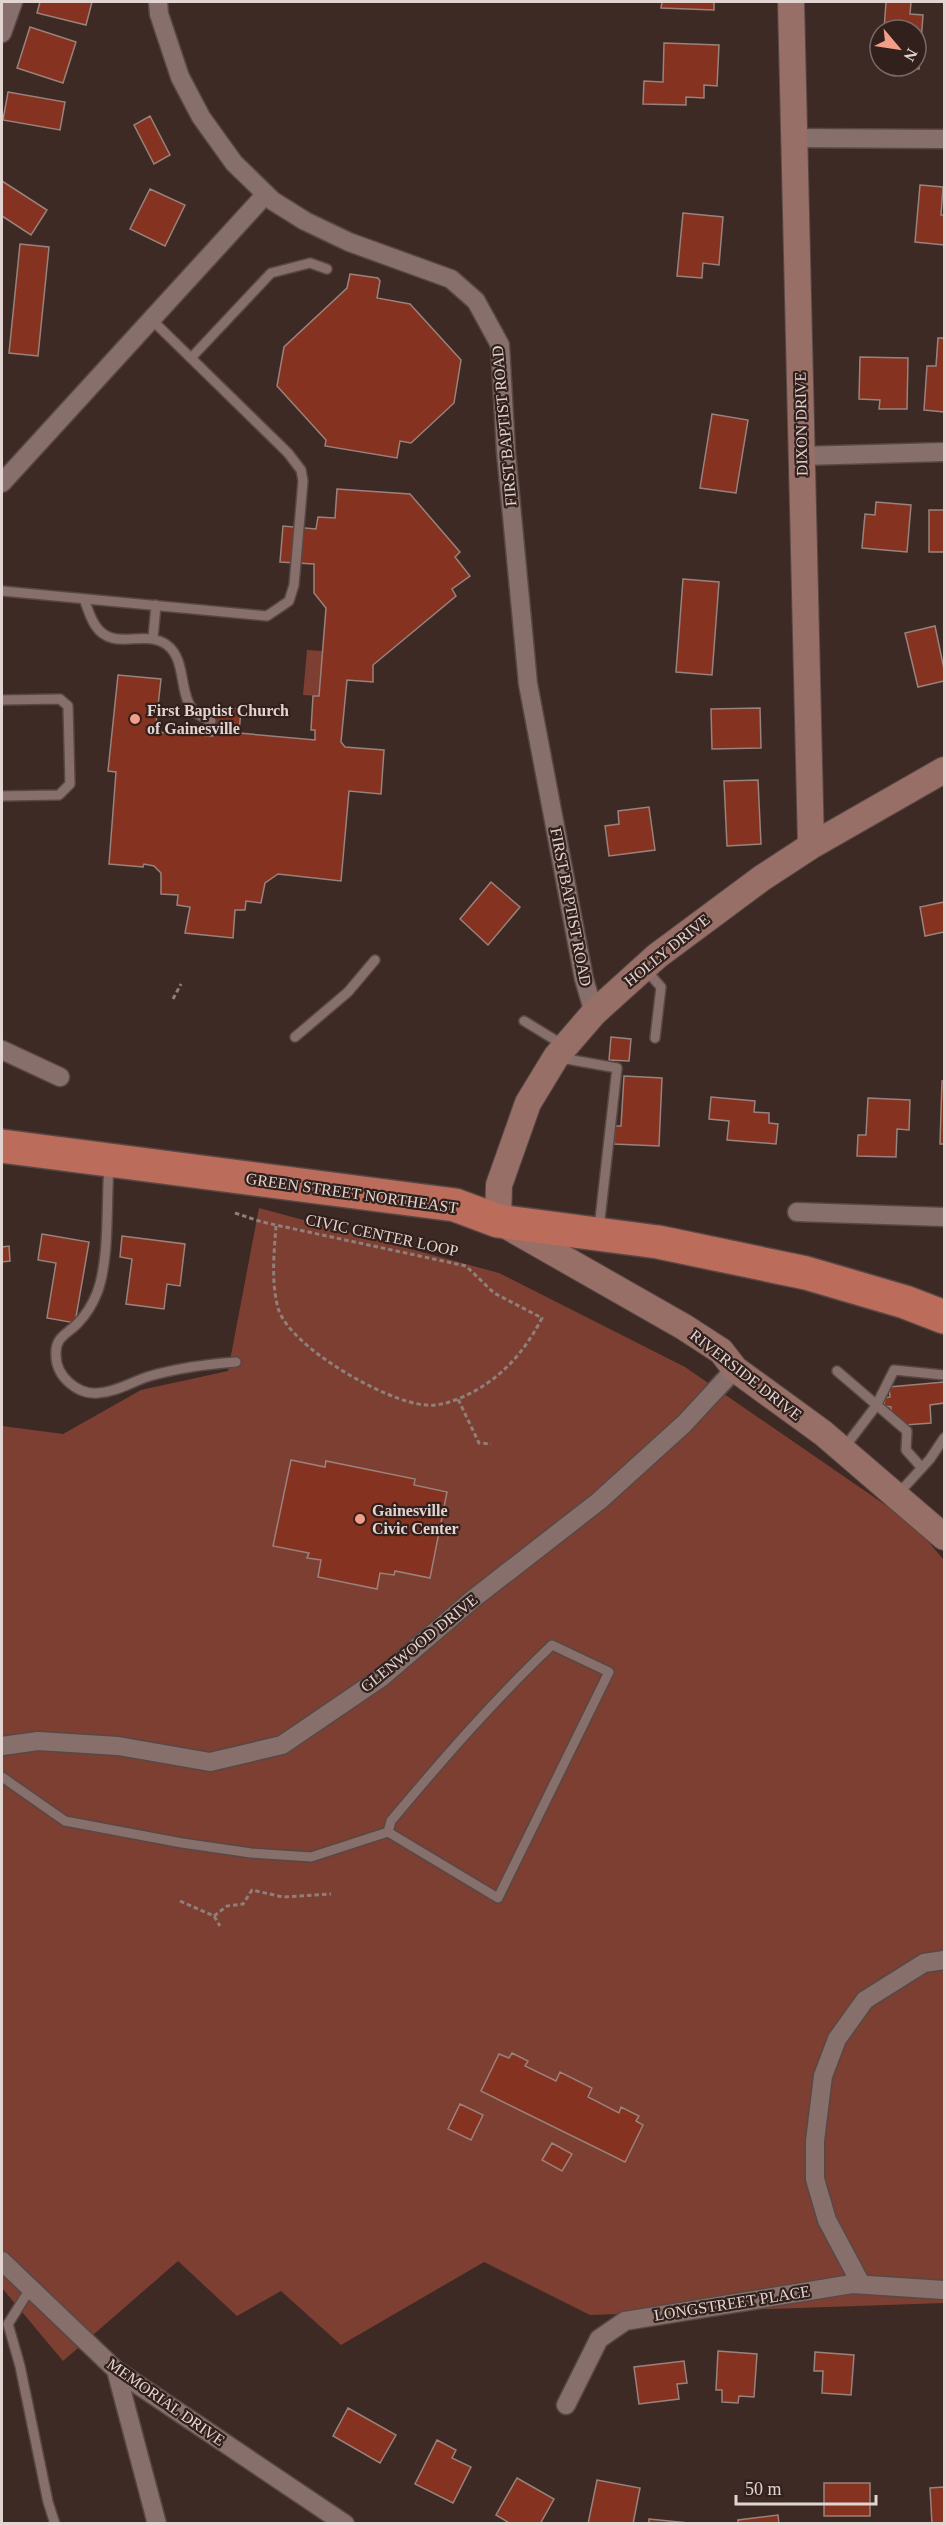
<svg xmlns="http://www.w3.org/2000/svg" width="946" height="2525" viewBox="0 0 946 2525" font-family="'Times New Roman',serif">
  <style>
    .green { fill: #7d3f32 }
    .building { fill: #853220; stroke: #99827c; stroke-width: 1.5 }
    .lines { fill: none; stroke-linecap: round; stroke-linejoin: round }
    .lane-casing { stroke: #584845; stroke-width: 12 }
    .street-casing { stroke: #584845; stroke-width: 21 }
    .secondary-casing { stroke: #584845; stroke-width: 28 }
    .highway-casing { stroke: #584845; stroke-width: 36 }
    .path { stroke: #8f7f7b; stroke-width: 3; stroke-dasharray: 4.5 3; stroke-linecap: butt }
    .lane { stroke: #87706b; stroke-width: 9 }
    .street { stroke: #87706b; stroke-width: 18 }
    .secondary { stroke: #976f66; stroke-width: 26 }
    .highway { stroke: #bb6c5a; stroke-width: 33 }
    .poi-dot { fill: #f49e8a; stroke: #32201c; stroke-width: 2 }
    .labels { text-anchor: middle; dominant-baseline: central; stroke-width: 4.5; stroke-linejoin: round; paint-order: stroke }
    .street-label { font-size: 16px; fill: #e1d4d1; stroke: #32201c }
    .poi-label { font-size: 16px; font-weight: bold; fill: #e1d4d1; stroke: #32201c; text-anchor: start }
  </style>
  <rect width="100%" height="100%" fill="#3d2a25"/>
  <path class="green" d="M307 650 323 651 319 696 303 695Z
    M259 1208 499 1273 685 1367 913 1524 944 1560V2303L590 2315 484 2262 341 2345 281 2291 237 2316 178 2261 63 2361 2 2288V1426L63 1434 141 1390 228 1371Z"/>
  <path class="building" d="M40 2H92L86 25 37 13Z
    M662 2H714V10L661 8Z
    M886 2H911L910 14 923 15 919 69 895 67 916 66V30H884Z
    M30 27 76 42 63 83 17 68Z
    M664 43 719 45 717 86 704 85V98L686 97V105L643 104 644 81 663 82Z
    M8 92 65 102 60 130 3 120Z
    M150 116 170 155 154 164 134 125Z
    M2 181 47 210 31 235 2 216Z
    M920 185 943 187 941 215H944V245L915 242Z
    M150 189 185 205 165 246 130 229Z
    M683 213 723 217 719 265 703 263 702 278 677 276Z
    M20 244 49 247 38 356 9 353Z
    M350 274 378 278 380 281 377 298 410 304 461 360 454 403 411 443 400 441 397 458 325 446 326 440 277 386 284 347 347 288Z
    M938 338H944V412L924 410 927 366H936Z
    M860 357 908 358 907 409H879L880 400 859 399Z
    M712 414 748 420 736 493 700 488Z
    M337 489 410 494 460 552 455 557 470 576 452 589 456 596 373 665V682L347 680 341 742 345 747 384 750 381 794 349 791 341 881 278 874 265 883 261 903 246 901 245 910H235L233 938 185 933 190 907 177 905 178 895 161 894V873L154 866 144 864 143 867 109 864 116 772 108 771 118 675 161 679 155 732 213 736 215 707 241 709 239 733 315 740V730H311L313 696H319L326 608 314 593V564L280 562 283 526 316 529 318 517 335 518Z
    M876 502 911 505 907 552 862 548 865 514 875 515Z
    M929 510H944V552H929Z
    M683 579 719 582 712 675 676 672Z
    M935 626 944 669V681L918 687 905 633Z
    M760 708 761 748 712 749 711 709Z
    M758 780 761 844 727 846 724 781Z
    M649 807 655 850 609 856 605 826 619 824 618 811Z
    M491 882 520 907 488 945 460 919Z
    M944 902V932L925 936 920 907Z
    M611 1037 631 1039 629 1061 609 1060Z
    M624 1076 662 1078 659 1146 614 1144 615 1126H621Z
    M942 1081H944V1144H940Z
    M711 1097 755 1101 754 1112 769 1113V1123L778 1124 776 1144 727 1140 729 1121 709 1119Z
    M868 1098 910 1100 909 1130 897 1129 896 1157 857 1156 858 1135H866Z
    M42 1234 89 1242 75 1323 47 1318 56 1263 38 1260Z
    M122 1236 185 1244 180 1286 167 1284 164 1309 126 1304 132 1259 120 1257Z
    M9 1246 10 1261 2 1262V1247Z
    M944 1382V1403L930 1405 931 1423 905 1425 891 1414V1407L884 1406 885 1398 890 1397 889 1387Z
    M291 1460 325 1467 326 1461 415 1479 414 1485 447 1492 430 1578 395 1571 394 1575 380 1573 377 1589 318 1577 321 1560 307 1558 309 1553 273 1546Z
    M512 2053 528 2061 525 2066 556 2081 560 2072 592 2088 588 2097 619 2113 621 2107 639 2116 636 2121 643 2125 625 2162 481 2091 499 2054 509 2058Z
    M460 2104 483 2115 471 2140 448 2129Z
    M552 2143 572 2154 562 2171 542 2160Z
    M718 2351 757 2354 754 2397 739 2396 738 2403 722 2402V2390H716Z
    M815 2352 854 2355 851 2395 822 2393 823 2371H814Z
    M684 2361 687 2383 677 2384 679 2399 639 2404 634 2367Z
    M348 2408 396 2435 380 2463 333 2436Z
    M437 2440 456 2450 452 2458 471 2467 453 2503 415 2484Z
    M517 2478 554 2499 540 2524H511L496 2515Z
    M597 2480 640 2488 633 2524H588Z
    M824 2483H870V2516H824Z
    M944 2487V2524H932L930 2488Z
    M778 2515 779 2524H738V2520Z
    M649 2519 699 2524H649Z"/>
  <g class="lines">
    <g class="lane-casing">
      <path id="lane" d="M191 358 271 273 310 263 327 269
        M2 591 267 616 289 601 294 585 303 481 301 470 288 453 151 319
        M84 599C87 607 90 617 95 625 113 653 144 628 167 645 186 659 179 691 192 709 196 715 205 718 211 721
        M153 638 156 605
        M2 700 60 699 68 706 70 784 59 795 2 796
        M645 969 661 987 655 1038
        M524 1021 565 1046
        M295 1037 348 992 375 960
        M561 1058 617 1068 599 1228
        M109 1166C106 1203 110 1259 97 1293 93 1303 85 1316 77 1324 66 1335 55 1337 56 1355 56 1377 78 1395 98 1393 117 1392 133 1381 150 1376 178 1368 208 1364 236 1362
        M837 1371 907 1431 906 1450 922 1468
        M844 1448 876 1406 894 1370 944 1375
        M898 1494 930 1459 944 1438
        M2 1777 65 1821 182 1843 251 1853 311 1857 388 1832 498 1898 609 1672 552 1645C494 1700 442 1760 391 1821L388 1832
        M30 2289 8 2324 20 2366 48 2502 55 2524"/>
    </g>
    <g class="street-casing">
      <path id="street" d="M158 2 159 14 180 77 201 117 234 163 273 201 305 221 349 242 451 279 476 301 500 345 506 452 528 684 584 979 594 1013
        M2 33 13 2
        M794 138 944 139
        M801 456 944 452
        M2 483 266 194
        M2 1050 60 1077
        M797 1212 944 1217
        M2 1746 38 1741 118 1746 210 1762 282 1745 382 1677 473 1599 599 1501 684 1424 735 1369
        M2 2261 116 2370 345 2524
        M861 2284 827 2220 815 2179V2141L823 2076 837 2039 865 2000 924 1963 944 1960
        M116 2370 157 2524
        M566 2405 599 2339 625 2321 852 2284 944 2290"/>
    </g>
    <g class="secondary-casing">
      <path id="secondary" d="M791 2 811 846
        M944 770 811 846 762 878 657 956 594 1013 556 1057 528 1103 499 1185 498 1221 684 1327 721 1351 735 1369 823 1433 944 1537"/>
    </g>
    <g class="highway-casing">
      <path id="highway" d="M2 1146 455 1205 498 1221 658 1242 806 1273 905 1302 944 1317"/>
    </g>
    <path class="path" d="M173 999 181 984
      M235 1213 262 1222 466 1266 494 1293 542 1318C523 1355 497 1383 458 1399L479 1443 491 1444
      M276 1226C274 1253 271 1281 278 1308 289 1347 388 1403 426 1405 437 1406 447 1403 458 1399
      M180 1901 214 1916 220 1926
      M214 1916 227 1906 243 1904 252 1890 283 1897 331 1894"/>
    <use href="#lane" class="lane"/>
    <use href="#street" class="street"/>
    <use href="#secondary" class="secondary"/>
    <use href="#highway" class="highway"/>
  </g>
  <g class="poi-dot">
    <circle cx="135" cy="719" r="6"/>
    <circle cx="360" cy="1519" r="6"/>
  </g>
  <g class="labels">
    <g class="street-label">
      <text transform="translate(801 424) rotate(-91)">DIXON DRIVE</text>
      <text transform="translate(504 426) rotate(-95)">FIRST BAPTIST ROAD</text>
      <text transform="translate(571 907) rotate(79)">FIRST BAPTIST ROAD</text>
      <text transform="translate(667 950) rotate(-39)">HOLLY DRIVE</text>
      <text transform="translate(352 1193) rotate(8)">GREEN STREET NORTHEAST</text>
      <text transform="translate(382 1235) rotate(12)">CIVIC CENTER LOOP</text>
      <text transform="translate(746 1375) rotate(38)">RIVERSIDE DRIVE</text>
      <text transform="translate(419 1643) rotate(-39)">GLENWOOD DRIVE</text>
      <text transform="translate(732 2303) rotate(-9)">LONGSTREET PLACE</text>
      <text transform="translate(166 2402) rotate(35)">MEMORIAL DRIVE</text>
    </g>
    <g class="poi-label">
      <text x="147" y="710">First Baptist Church<tspan x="147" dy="18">of Gainesville</tspan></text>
      <text x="372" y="1510">Gainesville<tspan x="372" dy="18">Civic Center</tspan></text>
    </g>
  </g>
  <rect width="946" height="2525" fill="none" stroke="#e1d4d1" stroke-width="6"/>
  <g transform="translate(898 48) rotate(119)"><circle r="28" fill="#32201c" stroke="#786864" stroke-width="1.5"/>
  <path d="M0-4.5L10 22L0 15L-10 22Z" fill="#f49e8a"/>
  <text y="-9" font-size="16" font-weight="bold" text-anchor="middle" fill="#e1d4d1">N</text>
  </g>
  <path d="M736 2495v9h140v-9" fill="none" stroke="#e1d4d1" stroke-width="3"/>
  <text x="745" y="2495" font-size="18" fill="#e1d4d1" stroke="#32201c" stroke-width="4.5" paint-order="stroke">50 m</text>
</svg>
